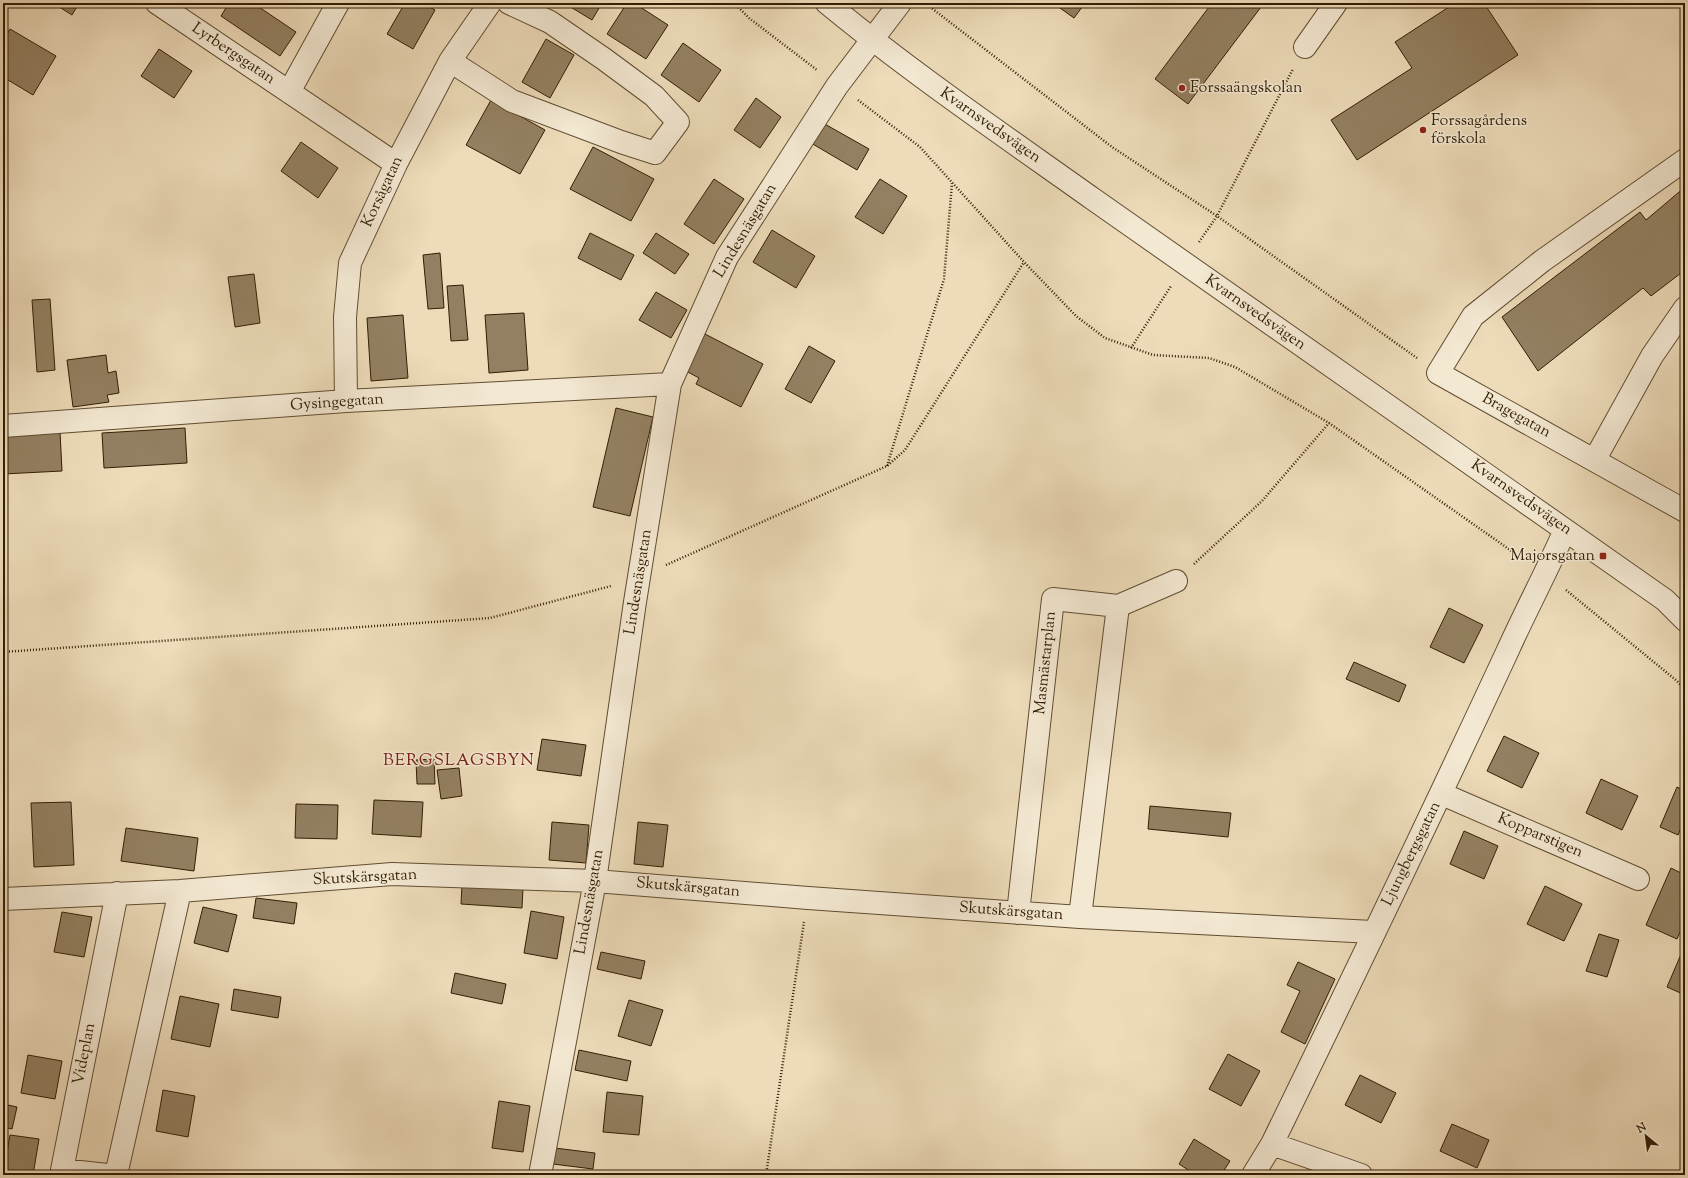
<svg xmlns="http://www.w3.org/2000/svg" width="1688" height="1178" viewBox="0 0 1688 1178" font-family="'Sorts Mill Goudy',serif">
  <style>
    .building { fill: #938062; stroke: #321e04 }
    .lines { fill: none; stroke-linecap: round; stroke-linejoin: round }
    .minor-casing { stroke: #614d31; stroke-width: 24 }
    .path { stroke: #321e04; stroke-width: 2.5; stroke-dasharray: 1 2; stroke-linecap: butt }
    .minor { stroke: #f3e8d2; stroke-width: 22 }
    .poi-dot { fill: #8f2418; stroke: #f3e8d2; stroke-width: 1.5 }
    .labels { text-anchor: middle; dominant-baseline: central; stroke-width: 3; stroke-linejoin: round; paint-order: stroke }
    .street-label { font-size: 16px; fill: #321e04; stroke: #f3e8d2 }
    .poi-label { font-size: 16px; fill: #321e04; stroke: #f3e8d2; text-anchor: start }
    .neighbourhood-label { font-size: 17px; letter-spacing: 1px; fill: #7a1f14; stroke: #f3e8d2 }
  </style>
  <rect width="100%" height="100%" fill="#eddbb9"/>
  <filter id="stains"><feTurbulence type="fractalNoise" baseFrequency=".005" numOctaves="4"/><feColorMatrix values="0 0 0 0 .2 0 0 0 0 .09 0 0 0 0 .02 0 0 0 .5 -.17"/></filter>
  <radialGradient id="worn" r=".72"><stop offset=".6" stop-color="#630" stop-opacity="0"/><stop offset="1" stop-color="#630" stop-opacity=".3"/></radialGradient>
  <path class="building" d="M53 3H79L72 15Z
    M229 3H253L296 32 280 56 221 16Z
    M405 3H423L435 10 413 49 387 34Z
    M564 3H602L592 20Z
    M627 3H634L668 25 646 59 607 34Z
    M1053 3H1085L1074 18Z
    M1212 3H1264L1188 104 1155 79Z
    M1455 3H1484L1518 55 1357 160 1331 120 1412 68 1395 42Z
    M10 29 56 56 33 95 3 77V41Z
    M546 39 574 55 550 98 522 82Z
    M683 43 721 70 699 102 661 75Z
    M159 49 192 71 174 98 141 76Z
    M756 98 781 117 760 148 734 130Z
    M491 100 545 130 520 174 466 145Z
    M823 123 869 149 857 170 811 143Z
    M301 142 338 168 318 198 281 171Z
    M593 147 654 179 631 221 570 189Z
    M714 179 744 199 714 244 684 224Z
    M880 179 907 196 883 234 855 217Z
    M1685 187V270L1651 296 1643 288 1538 371 1502 317 1640 212 1646 220Z
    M772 230 815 256 796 288 753 262Z
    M590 233 634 255 621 280 578 258Z
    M656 233 689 254 675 274 643 253Z
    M440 253 444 308 428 309 423 255Z
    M254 274 260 323 235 327 228 277Z
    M463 285 468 340 451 341 447 286Z
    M656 292 687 310 671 338 639 320Z
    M50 299 55 370 37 372 32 300Z
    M524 313 528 370 489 373 485 315Z
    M403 315 408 378 371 381 367 318Z
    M705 334 763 364 741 407 696 384 699 378 686 371Z
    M809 346 835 361 811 403 785 389Z
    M106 355 108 373 116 371 119 393 107 395 109 402 73 407 67 360Z
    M616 408 653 417 630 516 593 507Z
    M185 428 187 463 104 468 102 433Z
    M60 432 62 471 3 474V434Z
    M1449 608 1483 625 1464 663 1430 647Z
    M1354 662 1406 685 1399 702 1346 679Z
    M1504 736 1539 753 1522 788 1487 771Z
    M542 739 586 745 581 776 537 770Z
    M434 759 435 784H417L416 760Z
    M459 768 462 796 441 799 437 770Z
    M1601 779 1638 796 1622 830 1586 813Z
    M1677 787 1685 791V819L1678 835 1660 827Z
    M374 800 423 802 421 837 372 834Z
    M71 802 74 865 34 867 31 803Z
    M296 804 338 805 337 839 295 838Z
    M1150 806 1231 813 1228 837 1148 829Z
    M552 822 589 825 586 863 549 860Z
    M638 822 668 825 663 867 634 864Z
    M126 828 198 838 194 871 121 861Z
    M1464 831 1498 846 1484 879 1450 864Z
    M1671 868 1685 875V920L1677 939 1646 925Z
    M462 884 523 888 522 908 461 904Z
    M1545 886 1582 904 1564 941 1527 924Z
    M256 898 297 903 294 924 253 918Z
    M203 907 237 915 228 952 194 943Z
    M531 911 564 917 557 959 524 953Z
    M62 912 92 917 84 957 54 952Z
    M1599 934 1619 940 1607 977 1586 971Z
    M1685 945V995L1667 987Z
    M601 952 645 961 641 979 597 969Z
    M1298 962 1335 979 1305 1044 1281 1032 1300 991 1287 985Z
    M455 973 506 984 502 1004 451 993Z
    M234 989 281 997 278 1018 231 1010Z
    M180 996 219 1004 210 1047 171 1039Z
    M629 1000 663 1010 651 1046 618 1036Z
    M579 1050 631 1061 627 1081 575 1070Z
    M1228 1054 1260 1071 1241 1106 1209 1089Z
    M28 1055 62 1061 55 1099 21 1093Z
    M1360 1075 1396 1093 1381 1123 1345 1105Z
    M163 1090 195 1096 188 1137 156 1131Z
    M607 1092 643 1096 639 1135 603 1132Z
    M499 1101 530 1106 523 1152 492 1148Z
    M3 1104 17 1107 12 1129 3 1127Z
    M1452 1124 1489 1140 1477 1168 1440 1151Z
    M10 1135 39 1139 33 1175H3Z
    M1194 1139 1230 1161 1221 1175H1196L1179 1164Z
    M555 1148 595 1153 593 1169 553 1164Z
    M1293 1170 1301 1175H1290Z
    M1540 1171 1546 1175H1538Z"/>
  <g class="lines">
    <g class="minor-casing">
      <path id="minor" d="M157 3 396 164
        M827 3C912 73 1003 135 1093 199 1283 334 1475 465 1665 600L1685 620
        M1305 47 1336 3
        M450 61 512 101 621 142 655 153 678 122 654 96 604 59 550 22 509 3
        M289 92 338 3
        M1685 160 1542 261 1473 316 1438 373 1685 511
        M346 401 345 317 350 263 396 164 450 61 490 3
        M3 426 346 401 670 384
        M1595 459 1652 356 1685 308
        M1118 606 1176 581
        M1442 794 1638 879
        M3 899 180 891 392 874 595 881 808 898 1080 917 1373 932
        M1018 913 1053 599 1118 606 1080 917
        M1272 1144 1361 1175
        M107 1175 62 1170 117 893
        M116 1175 180 891
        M540 1175 595 881 635 602 670 384 727 257 837 86 900 3
        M1253 1175 1272 1144C1352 980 1431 816 1508 650 1526 610 1547 571 1565 530"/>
    </g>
    <path class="path" d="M734 3 749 18 817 70
      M925 3 1112 147 1217 216 1417 358
      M858 100 920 147 1024 262 1076 316 1105 338 1153 355 1209 358 1235 367 1329 423 1523 559
      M1199 242 1217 216 1293 69
      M1131 348 1171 286
      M887 466 944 279 952 183
      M1194 564 1262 501 1329 423
      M666 565 887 466 905 450 1024 262
      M1566 590 1677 681 1685 690
      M3 652 490 618 611 586
      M766 1175 804 922"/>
    <use href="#minor" class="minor"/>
  </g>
  <g class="poi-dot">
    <circle cx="1182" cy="88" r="4"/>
    <circle cx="1423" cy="130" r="4"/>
    <rect x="1599" y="552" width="8" height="8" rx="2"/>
  </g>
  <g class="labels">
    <g class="street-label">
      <text transform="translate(233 54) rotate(34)">Lyrbergsgatan</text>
      <text transform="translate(990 126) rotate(35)">Kvarnsvedsvägen</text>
      <text transform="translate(383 192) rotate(-65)">Korsågatan</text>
      <text transform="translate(746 231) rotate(-59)">Lindesnäsgatan</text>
      <text transform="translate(1255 313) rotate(35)">Kvarnsvedsvägen</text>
      <text transform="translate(337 403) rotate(-4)">Gysingegatan</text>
      <text transform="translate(1516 416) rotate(29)">Bragegatan</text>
      <text transform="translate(1521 498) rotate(35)">Kvarnsvedsvägen</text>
      <text transform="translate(639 582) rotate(-81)">Lindesnäsgatan</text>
      <text transform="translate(1046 663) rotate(-84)">Masmästarplan</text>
      <text transform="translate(1540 836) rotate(23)">Kopparstigen</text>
      <text transform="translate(1412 854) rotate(-64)">Ljungbergsgatan</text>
      <text transform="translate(365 878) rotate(-3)">Skutskärsgatan</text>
      <text transform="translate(688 888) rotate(5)">Skutskärsgatan</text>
      <text transform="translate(590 902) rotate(-80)">Lindesnäsgatan</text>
      <text transform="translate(1011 912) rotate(4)">Skutskärsgatan</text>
      <text transform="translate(85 1054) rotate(-79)">Videplan</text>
    </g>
    <g class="poi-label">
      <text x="1190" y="88">Forssaängskolan</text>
      <text x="1431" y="121">Forssagårdens<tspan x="1431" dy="18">förskola</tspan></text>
      <text x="1595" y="556" text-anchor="end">Majorsgatan</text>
    </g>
    <g class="neighbourhood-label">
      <text x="459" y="761">BERGSLAGSBYN</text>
    </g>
  </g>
  <rect width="1688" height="1178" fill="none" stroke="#eddbb9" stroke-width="16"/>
  <rect x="4" y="4" width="1680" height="1170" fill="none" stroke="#321e04" stroke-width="2"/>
  <rect x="8" y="8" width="1672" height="1162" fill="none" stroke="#321e04"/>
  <g transform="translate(1646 1136) rotate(331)" stroke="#f3e8d2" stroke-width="3" paint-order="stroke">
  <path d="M0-3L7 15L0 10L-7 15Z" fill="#321e04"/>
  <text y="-6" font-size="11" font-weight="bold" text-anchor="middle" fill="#321e04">N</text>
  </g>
  <rect width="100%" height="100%" filter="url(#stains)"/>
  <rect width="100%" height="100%" fill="url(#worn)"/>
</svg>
